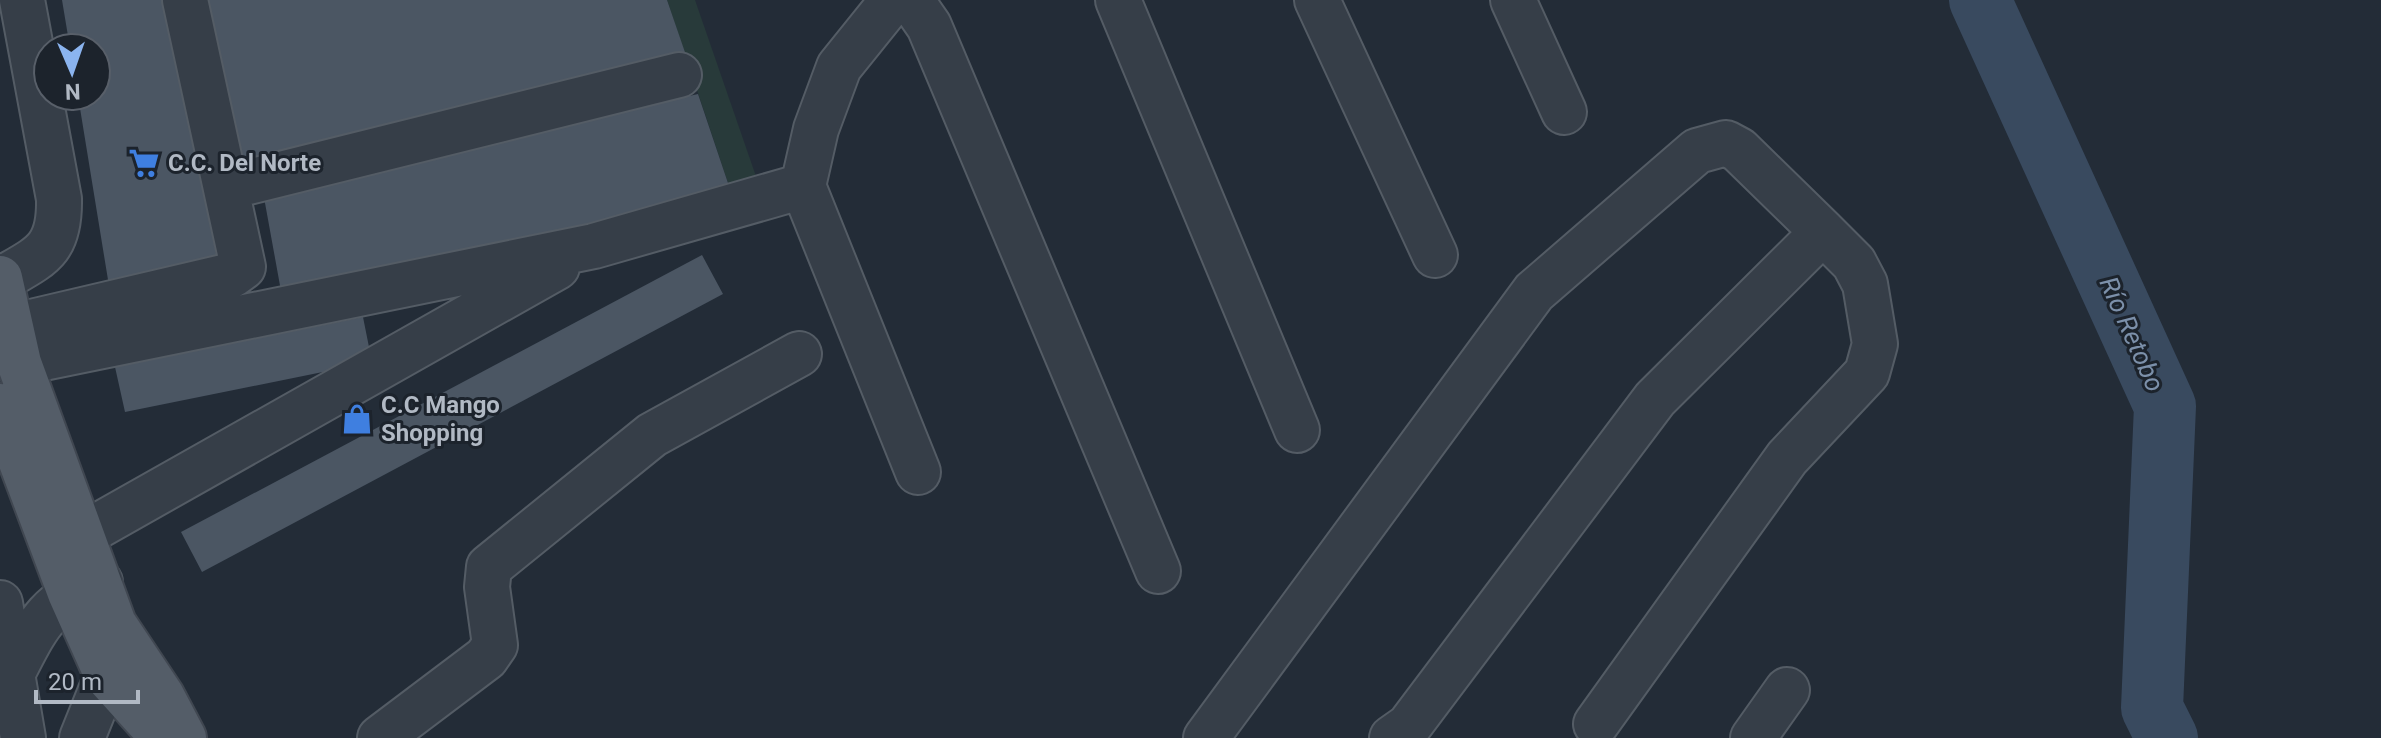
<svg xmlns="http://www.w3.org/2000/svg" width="2381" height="738" viewBox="0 0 2381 738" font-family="Roboto,sans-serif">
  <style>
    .green { fill: #283a3a }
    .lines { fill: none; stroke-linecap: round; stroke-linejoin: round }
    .river { stroke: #394a5f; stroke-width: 62 }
    .building { fill: #4b5663 }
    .minor-casing { stroke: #545c65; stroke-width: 48 }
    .major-casing { stroke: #404751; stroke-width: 48 }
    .minor { stroke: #363e48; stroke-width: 44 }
    .major { stroke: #545d68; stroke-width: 44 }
    .labels { text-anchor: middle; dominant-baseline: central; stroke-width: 6; stroke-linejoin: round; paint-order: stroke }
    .poi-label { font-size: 24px; font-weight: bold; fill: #b1b9c4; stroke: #1c232c; text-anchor: start }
    .water-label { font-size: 26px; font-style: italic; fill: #7c90aa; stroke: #1c232c }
  </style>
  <rect width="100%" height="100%" fill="#232c37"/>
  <path class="green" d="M667 0H695L759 185 731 192Z"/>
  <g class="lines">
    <path class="river" d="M1980 0 2165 406 2152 708 2167 738"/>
  </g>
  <path class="building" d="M62 0H168L219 269 109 286 78 96H96V48H70Z
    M196 0H667L688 61 229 171Z
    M698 94 731 192 281 291 263 192Z
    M702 255 723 294 202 572 181 532Z
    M363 317 372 362 125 412 115 367Z"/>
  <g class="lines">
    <g class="minor-casing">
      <path id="minor" d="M893 0 839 67 816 129 803 186 918 472
        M911 0 929 26 1158 571
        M1118 0 1297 430
        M1317 0 1435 255
        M1513 0 1564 112
        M228 187 679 75
        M0 280C41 256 60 251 59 199L22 0
        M10 327 232 275 243 267 185 0
        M19 363 594 246 803 186
        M82 535 557 267
        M0 603 23 738
        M12 674C37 626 46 602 100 582
        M1596 724 1787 458 1867 373 1875 344 1865 284 1854 263 1823 232
        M82 738 107 676 112 641
        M380 738 486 658 495 645 487 587 489 567 652 435 799 354
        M1206 738 1534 292 1697 151 1726 143 1739 150 1823 232 1655 399 1409 726 1392 738
        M1753 738 1787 690"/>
    </g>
    <g class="major-casing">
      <path id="major" d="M0 278 19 363 114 624 162 696 184 738
        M0 406 70 593 107 676 163 738"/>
    </g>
    <use href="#minor" class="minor"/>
    <use href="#major" class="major"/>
  </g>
  <defs>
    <g id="supermarket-bare" transform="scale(2.4)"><path d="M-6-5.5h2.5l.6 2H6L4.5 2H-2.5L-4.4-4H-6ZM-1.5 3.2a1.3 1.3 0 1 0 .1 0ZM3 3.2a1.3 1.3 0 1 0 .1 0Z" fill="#3f7fe0" stroke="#1c232c" stroke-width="2.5" paint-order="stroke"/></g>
    <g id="shop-bare" transform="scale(2.4)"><path d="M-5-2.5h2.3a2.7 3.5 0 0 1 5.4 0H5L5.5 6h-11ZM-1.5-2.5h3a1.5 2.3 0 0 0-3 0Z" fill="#3f7fe0" stroke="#1c232c" stroke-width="2.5" paint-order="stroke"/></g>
  </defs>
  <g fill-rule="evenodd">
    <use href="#supermarket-bare" x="144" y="163"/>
    <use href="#shop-bare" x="357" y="419"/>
  </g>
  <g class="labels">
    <g class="poi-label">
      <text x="168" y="163">C.C. Del Norte</text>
      <text x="381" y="405">C.C Mango<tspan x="381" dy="28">Shopping</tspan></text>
    </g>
    <g class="water-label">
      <text transform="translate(2132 334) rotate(66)">Río Retobo</text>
    </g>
  </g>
  <g transform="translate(72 72) rotate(178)"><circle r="38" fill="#1c232c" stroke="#585f69" stroke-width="2"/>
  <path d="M0-6L14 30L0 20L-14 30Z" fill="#8bb4ef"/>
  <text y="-12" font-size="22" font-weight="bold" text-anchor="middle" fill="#b1b9c4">N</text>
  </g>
  <path d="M36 690v12h102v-12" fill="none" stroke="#b1b9c4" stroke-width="4"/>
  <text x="48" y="690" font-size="24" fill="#b1b9c4" stroke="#1c232c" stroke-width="6" paint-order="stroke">20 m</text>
</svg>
